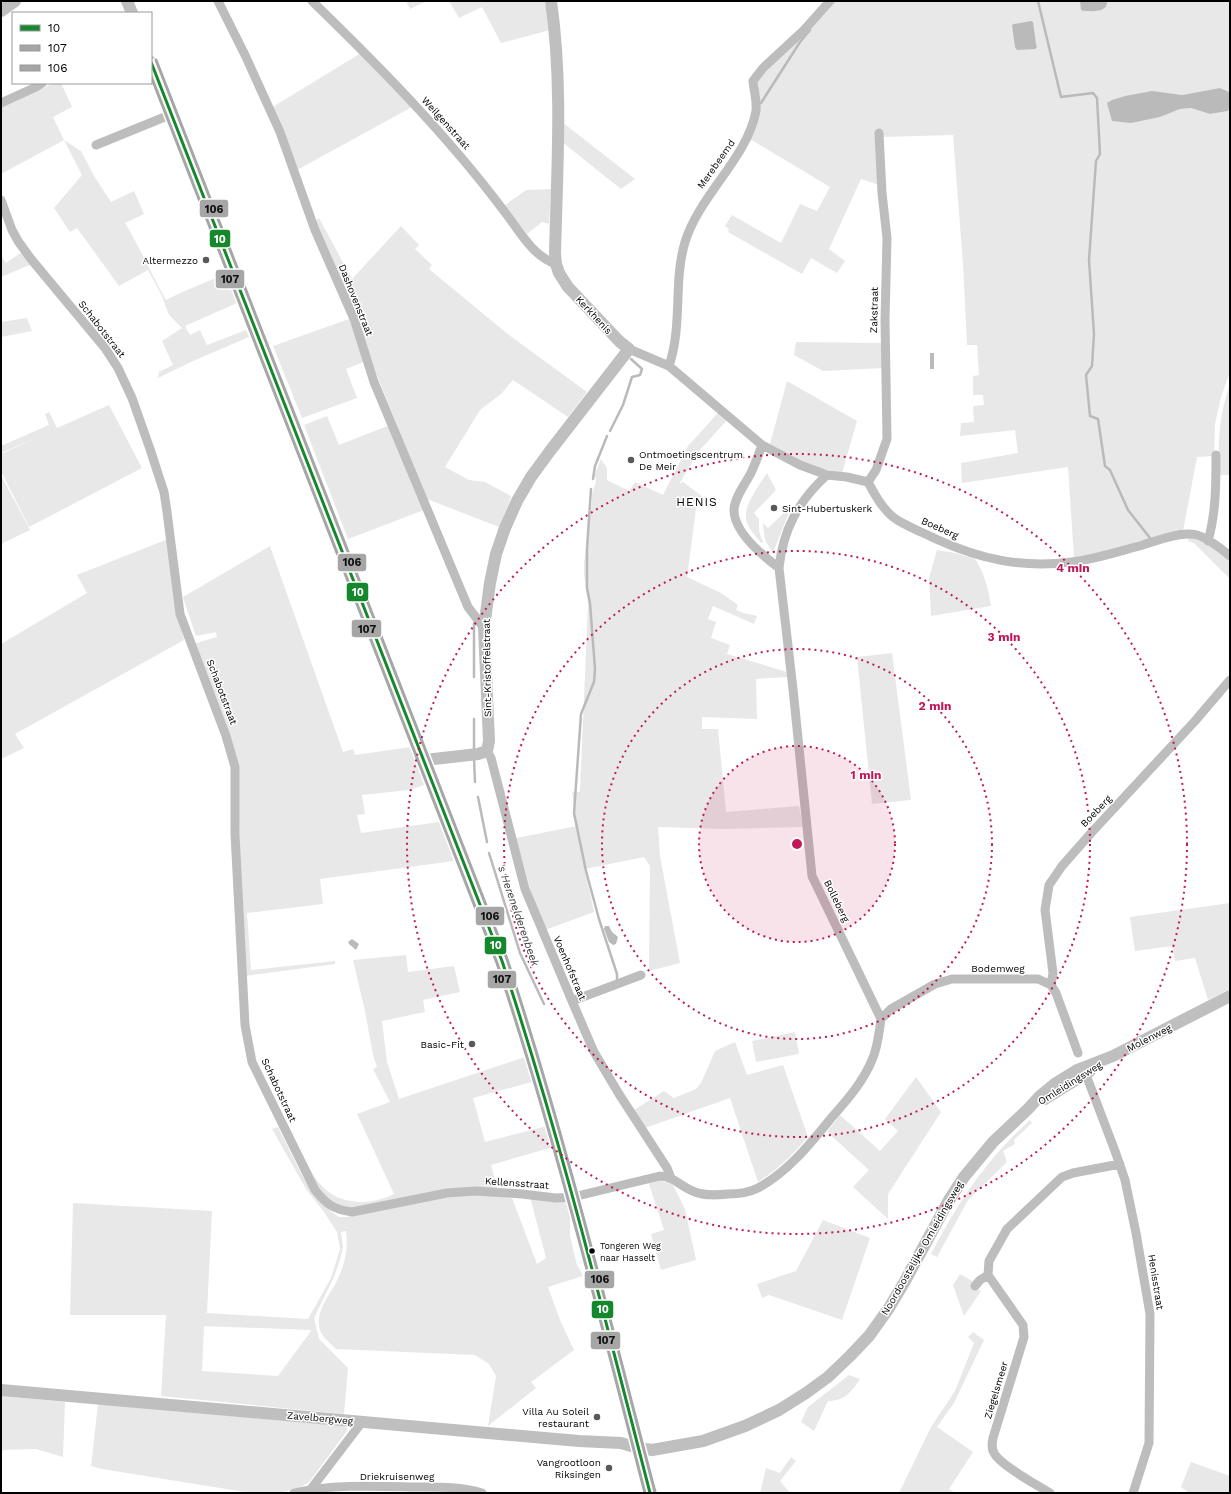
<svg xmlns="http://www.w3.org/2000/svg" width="1231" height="1494" viewBox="0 0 1231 1494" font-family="'Work Sans',sans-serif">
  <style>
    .green { fill: #e8e8e8; fill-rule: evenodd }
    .water { fill: #bababa }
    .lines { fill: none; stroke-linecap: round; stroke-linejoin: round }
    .stream { stroke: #bababa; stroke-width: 2.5 }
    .street { stroke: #bdbdbd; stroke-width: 9 }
    .secondary { stroke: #bfbfbf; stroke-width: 12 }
    .bus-1-casing { stroke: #fff; stroke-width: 6 }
    .bus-2-casing { stroke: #fff; stroke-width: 6 }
    .bus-3-casing { stroke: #fff; stroke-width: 6 }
    .bus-1 { stroke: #15882e; stroke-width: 3 }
    .bus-2 { stroke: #a6a6a6; stroke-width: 3 }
    .bus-3 { stroke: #a6a6a6; stroke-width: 3 }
    .ring { fill: none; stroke: #c2185b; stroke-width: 2; stroke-dasharray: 2 4 }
    .poi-dot { fill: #595959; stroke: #fff; stroke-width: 1.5 }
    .bus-dot { fill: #000; stroke: #fff; stroke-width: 1.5 }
    .labels { text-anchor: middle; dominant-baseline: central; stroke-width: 3; stroke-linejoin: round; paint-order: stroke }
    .bus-label { font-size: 9px; fill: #000; stroke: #fff; text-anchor: start }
    .street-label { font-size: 10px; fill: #000; stroke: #fff }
    .poi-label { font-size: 10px; fill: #000; stroke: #fff; text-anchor: end }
    .water-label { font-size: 11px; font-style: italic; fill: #3e3e3e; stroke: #fff }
    .quarter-label { font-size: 12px; letter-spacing: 1px; fill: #000; stroke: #fff }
    .centre { fill: #c2185b; stroke: #fff; stroke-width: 2 }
    .ring-label { font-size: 12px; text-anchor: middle; font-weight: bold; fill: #c2185b; stroke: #fff; stroke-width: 3; stroke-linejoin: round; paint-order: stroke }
    .line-badge { stroke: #fff; stroke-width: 1.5 }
    .badge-label { font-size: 11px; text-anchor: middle; font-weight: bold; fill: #fff }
    .pale-badge-label { font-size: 11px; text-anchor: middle; font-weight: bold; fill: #111 }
  </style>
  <rect width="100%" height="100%" fill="#fff"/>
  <path class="green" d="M406 1H427L410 9Z
    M449 1H545L550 30 501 43 482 7 459 18Z
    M834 1H1230V95L1229 92 1220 88 1182 95 1169 94 1160 117 1180 109 1191 108 1210 114 1228 111 1230 106V372L1221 397 1215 424 1214 456 1197 457 1183 531 1116 549 1074 558 1068 467 962 483 961 463 1018 453 1015 430 960 436 961 423 974 422 973 406 984 405 983 395H973V376L979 375 977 345H967L963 264 953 135 882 137 879 185 861 179 829 249 845 261 837 273 811 258 802 274 728 232 729 229 725 226 732 215 781 243 800 204 817 211 830 187 750 139 757 83 759 78 826 12Z
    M361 53 412 107 297 170 271 108Z
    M54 83H61L72 107 53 117 64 140 81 151 94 176 111 202 134 191 144 214 125 223C140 248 152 275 166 300L178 294 225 274 237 303 185 326 190 335 200 330 207 345 246 330 249 337 193 361 158 378 159 372 173 365 162 341 182 328 169 315 162 296 148 270 119 286 77 228 70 232 54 208 82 175 64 140 1 174V106Z
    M562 122 635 179 621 189 562 142Z
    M551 189 549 224 542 222 527 234 505 205 526 190Z
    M319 218 352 279 401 226 419 245 415 249 432 265 429 269 509 335 587 392 568 417 513 380 501 394 480 410 445 467 469 480 485 482 511 496 508 506 499 527 427 499C389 407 353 313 314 222Z
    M22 252 32 264 1 277V255L6 263Z
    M27 318 32 331 1 337V322Z
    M349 319 366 361 346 369 357 398 302 418 273 346Z
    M796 342 881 343 883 368 823 371 794 355Z
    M787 381 857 421 842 473 818 468 802 462 770 444Z
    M1230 384V475H1218C1219 440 1218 419 1230 384Z
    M109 405 142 468 29 527 1 471V454L40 436 1 453V446L49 425 45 414 49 412 57 428Z
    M718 413 727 420 699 451 679 484 683 482 703 497 696 509 687 577 721 593 738 605 736 610 744 613 757 616 754 624 713 606 708 619 716 622 711 638 730 645 727 654 787 672V677L756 679 757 719 702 717V729H718L726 812 799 806 803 827 723 829 658 827 660 856 680 963 649 971 650 866 644 857 585 869 594 912 545 930 533 899 516 838 577 826 572 792H580L588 604 584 575V563L592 503V494L596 482 595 474 601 459 607 468V480L629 491 635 482 663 495 688 446Z
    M327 416 339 445 390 425 424 510 348 539 304 425Z
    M767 473 776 490 754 513 759 519V531L763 542 761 543C756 536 747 527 746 519 744 505 759 485 767 473Z
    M1 475 30 530 1 544Z
    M790 507H791L773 553 765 540 763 525V523L768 528Z
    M1189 537C1200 541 1224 551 1229 562 1231 567 1230 574 1230 579L1194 543 1188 541Z
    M168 539 177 613 184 640 15 734 24 748 1 759V644L87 593 77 575Z
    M270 546 343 752 353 749 355 755 411 747 424 785 409 790 362 795 365 814 357 815 361 833 439 822 454 861 320 879 323 904 247 913 251 970 335 961V964L245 976 241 890 238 778 193 644 217 637 216 632 196 636 183 597Z
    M937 550 955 553 975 559C985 574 988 588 991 606L931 616 929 578Z
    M892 653 911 800 872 804 857 657Z
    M1230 903V989L1208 1000 1195 958 1175 961 1172 946 1135 951 1130 917Z
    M406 955 408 972 454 966 460 992 423 1000 425 1012 382 1021 387 1062 399 1099 528 1056 535 1081 473 1098 485 1142 547 1126 553 1147 491 1165 497 1188 348 1209 325 1200 304 1159C309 1168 314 1178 321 1185 340 1206 370 1206 394 1194L357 1114 390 1102 373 1069 377 1067 373 1055 365 1011 353 960Z
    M795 1032 799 1054 756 1062 752 1041Z
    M735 1042 747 1075 783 1065 808 1137C790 1157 781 1167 758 1182L730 1098 645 1128 634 1110 664 1091 674 1098 696 1089 701 1083 715 1051Z
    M916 1077 941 1112 888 1194V1219L853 1187 869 1170 827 1132 840 1115 880 1151 898 1131 885 1119Z
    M1030 1120 1032 1123 1014 1140 1015 1144 1003 1151 1007 1162 968 1200 937 1257 931 1254C959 1201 986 1160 1030 1120Z
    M278 1127C294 1158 308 1197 339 1217H347L466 1194 512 1198 537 1264 546 1258 530 1197 566 1200 570 1216V1236L577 1265 583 1276 548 1287 560 1320 574 1350 531 1382 536 1388 488 1426 496 1376 489 1364 475 1355 336 1349C330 1343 322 1337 320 1330 314 1310 333 1292 339 1276 346 1260 348 1247 346 1231L341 1232 343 1247 340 1260 334 1277 314 1318 319 1339 348 1368 344 1414 161 1396 166 1315H70L73 1203 212 1211 207 1313 308 1319 331 1278 340 1249 337 1232 324 1212 306 1189 272 1129ZM204 1326 311 1330V1331L278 1376 202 1371Z
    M658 1180 667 1182 673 1185 685 1209 696 1260 661 1270 651 1234 664 1230 648 1181Z
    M823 1220 870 1238 842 1320 769 1295 762 1298 757 1284 796 1271Z
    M960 1274 974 1282 976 1289 981 1291 964 1316 953 1285Z
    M973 1332 984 1340 954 1403 937 1427 973 1452 949 1489 955 1493H899L931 1427 955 1391 974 1343 968 1337Z
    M849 1375 860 1379C852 1392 844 1401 828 1401L814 1431 801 1422 808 1407Z
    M1 1396 65 1402 63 1457 36 1449 1 1450Z
    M98 1404 344 1426 347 1428V1431L310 1481C295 1494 270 1493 251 1493L102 1469 91 1466Z
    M791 1457 796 1461 780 1481 790 1493H760L766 1468 780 1473Z
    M1191 1462 1230 1476V1493H1189L1181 1487Z"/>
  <path class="water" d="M1080 1H1107C1108 13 1093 11 1084 11L1081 10Z
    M1031 21 1033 22 1036 44 1037 47 1035 49 1017 50 1015 47 1012 25 1014 24Z
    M1220 88 1229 92C1231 98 1231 105 1228 111L1210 114 1191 108 1180 109 1160 117 1131 123 1112 121 1107 103 1112 100 1125 96 1152 91 1182 95Z
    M930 353H934V369H930Z
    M605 926H609L612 932 618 937 616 944 613 945 609 942 604 929Z
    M352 939 359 944 356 950 349 944 348 942Z"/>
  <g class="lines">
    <path class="stream" d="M1038 1 1061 97 1093 93 1097 98 1100 154 1096 161 1089 260 1094 334 1092 366 1086 375 1090 416 1098 419 1105 466 1110 470 1128 510 1150 538
      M761 103 800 42 810 30
      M610 431 623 405 632 377 640 375 642 369 631 359
      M593 479 595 466 607 436
      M591 489 587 548V588L590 603 595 669 594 682 581 714 574 813 586 871 599 919 617 974V981
      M474 623V677
      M474 719V749
      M474 758 475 782
      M478 797 487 842
      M489 853 520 953 544 1004"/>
    <path class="street" d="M218 1 245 55 280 132 315 230 354 319 374 382 468 607 484 628
      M312 1C380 67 447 135 504 211 519 230 532 256 556 264
      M1 103 36 87 42 83
      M96 145 172 114
      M1 200 12 230 18 241 31 259 105 348 118 368 132 398 150 449 164 492 167 512 180 614 226 736 235 767V834L245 1025 252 1062 315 1190C327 1205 333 1209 352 1212L447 1193 475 1191 522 1194 556 1198 573 1197 660 1176C674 1176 682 1188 695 1192 705 1196 717 1195 728 1194 737 1194 750 1192 758 1188 788 1172 811 1143 832 1117 847 1100 863 1082 872 1060 878 1047 879 1032 881 1019L812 876 793 689 779 568C783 530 798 501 827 475
      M629 349 669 366 762 445 800 465 827 475 847 477 868 482
      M669 366C683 324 673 282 685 242 700 194 747 159 756 111 757 101 754 91 753 81L763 68 804 30 830 1
      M762 445C759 454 755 464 751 473 745 484 735 497 734 509 733 532 763 556 779 568
      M868 482C875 495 882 508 893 517 903 525 924 533 936 539 982 560 1022 568 1072 562 1096 559 1120 551 1143 545 1158 540 1182 531 1197 535 1207 538 1222 549 1230 556
      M868 482 876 470 887 439 885 320 887 238 882 193 879 133
      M1208 541C1216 513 1216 484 1216 455
      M487 751 491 758 525 889 572 1001 594 1052 619 1094 667 1168 671 1178
      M1051 985 1053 973 1045 910 1049 885 1062 866 1092 832 1195 721 1230 680
      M572 1001 641 975
      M881 1019 891 1009 935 984 952 979H1038L1051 985 1056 993 1078 1053
      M1088 1080 1115 1151 1125 1180 1136 1233 1150 1314 1149 1443 1133 1493
      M975 1286 980 1280 988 1275
      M311 1489 362 1422
      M294 1493C331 1484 375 1486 413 1487 436 1487 460 1486 482 1493
      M1050 1493C1037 1485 1000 1465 994 1453 991 1448 992 1443 993 1438L1024 1337 1023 1325 988 1275 989 1261 1007 1229 1062 1177 1073 1173 1120 1164"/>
    <path class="secondary" d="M127 1 132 13
      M1 11 15 1
      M151 62 502 961C562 1135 603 1315 650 1493
      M425 760 478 754 487 751 489 741 484 628 490 583 496 554 505 528 517 501 531 477 550 451 629 349 619 341 568 287 559 273 556 264 555 253C557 170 563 84 551 1
      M1045 1099 1090 1071
      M1 1390 579 1441 621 1443 638 1448 652 1450 703 1441 745 1426 779 1410 806 1393 828 1377 850 1356 869 1336 889 1308 905 1281 949 1200 964 1177 993 1142 1028 1109 1039 1097 1056 1083 1077 1070 1113 1056 1230 996"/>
    <g class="bus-1-casing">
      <path id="bus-1" d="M151 62 502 961C560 1136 604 1315 650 1493"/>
    </g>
    <g class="bus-2-casing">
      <path id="bus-2" d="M151 76 497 963C555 1137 599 1315 645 1493"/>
    </g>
    <g class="bus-3-casing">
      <path id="bus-3" d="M156 60 507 959C565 1135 608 1313 655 1492"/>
    </g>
    <use href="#bus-1" class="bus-1"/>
    <use href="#bus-2" class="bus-2"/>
    <use href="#bus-3" class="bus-3"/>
  </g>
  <circle cx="797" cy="844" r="98" fill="#c2185b" fill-opacity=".12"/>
  <g class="ring">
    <circle cx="797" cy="844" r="98"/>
    <circle cx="797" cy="844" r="195"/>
    <circle cx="797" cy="844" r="293"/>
    <circle cx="797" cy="844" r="390"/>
  </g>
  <g class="poi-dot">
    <circle cx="206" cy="260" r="4"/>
    <circle cx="631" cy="460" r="4"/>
    <circle cx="774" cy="508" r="4"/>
    <circle cx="472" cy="1044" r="4"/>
    <circle cx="597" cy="1417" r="4"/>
    <circle cx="609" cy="1468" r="4"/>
  </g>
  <circle class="bus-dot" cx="592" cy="1251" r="3.5"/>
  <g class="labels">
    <g class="bus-label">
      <text x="600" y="1246">Tongeren Weg<tspan x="600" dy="12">naar Hasselt</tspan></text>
    </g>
    <g class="street-label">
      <text transform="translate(446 123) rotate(48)">Weilgenstraat</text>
      <text transform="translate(716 164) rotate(-55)">Merebeemd</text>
      <text transform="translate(356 300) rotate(68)">Dashovenstraat</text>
      <text transform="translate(874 310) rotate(-89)">Zakstraat</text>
      <text transform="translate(594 315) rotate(47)">Kerkhenis</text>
      <text transform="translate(102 329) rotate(52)">Schabotstraat</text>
      <text transform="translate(940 528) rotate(24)">Boeberg</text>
      <text transform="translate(487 668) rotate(-91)">Sint-Kristoffelstraat</text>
      <text transform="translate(222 692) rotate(69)">Schabotstraat</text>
      <text transform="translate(1096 811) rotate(-46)">Boeberg</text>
      <text transform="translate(837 901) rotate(64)">Bolleberg</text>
      <text transform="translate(570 968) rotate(67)">Voenhofstraat</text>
      <text x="998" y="968">Bodemweg</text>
      <text transform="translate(1149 1038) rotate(-27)">Molenweg</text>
      <text transform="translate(1070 1083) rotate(-32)">Omleidingsweg</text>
      <text transform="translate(279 1090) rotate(65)">Schabotstraat</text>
      <text transform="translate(517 1183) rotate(4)">Kellensstraat</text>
      <text transform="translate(922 1248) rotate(-60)">Noordoostelijke Omleidingsweg</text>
      <text transform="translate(1156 1282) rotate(81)">Henisstraat</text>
      <text transform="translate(996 1390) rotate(-73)">Ziegelsmeer</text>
      <text transform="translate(320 1418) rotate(5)">Zavelbergweg</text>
      <text x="397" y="1476">Driekruisenweg</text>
    </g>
    <g class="poi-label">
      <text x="198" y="260">Altermezzo</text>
      <text x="639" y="454" text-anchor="start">Ontmoetingscentrum<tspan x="639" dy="12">De Meir</tspan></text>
      <text x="782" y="508" text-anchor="start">Sint-Hubertuskerk</text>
      <text x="464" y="1044">Basic-Fit</text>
      <text x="589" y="1411">Villa Au Soleil<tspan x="589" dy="12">restaurant</tspan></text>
      <text x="601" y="1462">Vangrootloon<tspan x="601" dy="12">Riksingen</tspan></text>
    </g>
    <g class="water-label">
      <text transform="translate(518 915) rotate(71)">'s Herenelderenbeek</text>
    </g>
    <g class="quarter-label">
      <text x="697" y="502">HENIS</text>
    </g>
  </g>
  <circle cx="797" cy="844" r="6" class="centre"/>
  <g class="ring-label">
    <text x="1073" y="572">4 min</text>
    <text x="1004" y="641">3 min</text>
    <text x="935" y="710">2 min</text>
    <text x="866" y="779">1 min</text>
  </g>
  <g class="line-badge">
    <rect x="199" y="199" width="30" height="19" rx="4" fill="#a6a6a6"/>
    <rect x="209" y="229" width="22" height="19" rx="4" fill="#15882e"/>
    <rect x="215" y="269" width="30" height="20" rx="4" fill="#a6a6a6"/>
    <rect x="337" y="553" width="30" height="19" rx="4" fill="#a6a6a6"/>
    <rect x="346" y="582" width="23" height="20" rx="4" fill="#15882e"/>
    <rect x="351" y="619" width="31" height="19" rx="4" fill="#a6a6a6"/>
    <rect x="475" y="906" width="30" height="20" rx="4" fill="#a6a6a6"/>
    <rect x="484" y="936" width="23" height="19" rx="4" fill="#15882e"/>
    <rect x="487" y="970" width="30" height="19" rx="4" fill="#a6a6a6"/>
    <rect x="584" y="1270" width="31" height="19" rx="4" fill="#a6a6a6"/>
    <rect x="591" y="1300" width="23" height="19" rx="4" fill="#15882e"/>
    <rect x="590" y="1331" width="31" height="19" rx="4" fill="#a6a6a6"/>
  </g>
  <g class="badge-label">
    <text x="220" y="243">10</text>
    <text x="358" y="596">10</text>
    <text x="496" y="949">10</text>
    <text x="603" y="1313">10</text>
  </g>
  <g class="pale-badge-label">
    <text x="214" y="213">106</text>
    <text x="230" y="283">107</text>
    <text x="352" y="566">106</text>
    <text x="367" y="633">107</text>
    <text x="490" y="920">106</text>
    <text x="502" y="983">107</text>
    <text x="600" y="1283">106</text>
    <text x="606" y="1344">107</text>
  </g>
  <rect width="1231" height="1494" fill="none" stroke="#000000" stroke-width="4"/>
  <rect x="12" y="12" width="140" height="72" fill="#ffffff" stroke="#999999"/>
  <rect x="20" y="25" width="20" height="6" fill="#15882e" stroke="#999999"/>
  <text x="48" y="32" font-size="12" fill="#000000">10</text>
  <rect x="20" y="45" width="20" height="6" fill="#a6a6a6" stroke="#999999"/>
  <text x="48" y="52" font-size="12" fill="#000000">107</text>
  <rect x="20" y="65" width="20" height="6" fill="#a6a6a6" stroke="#999999"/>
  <text x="48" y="72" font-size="12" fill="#000000">106</text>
</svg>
